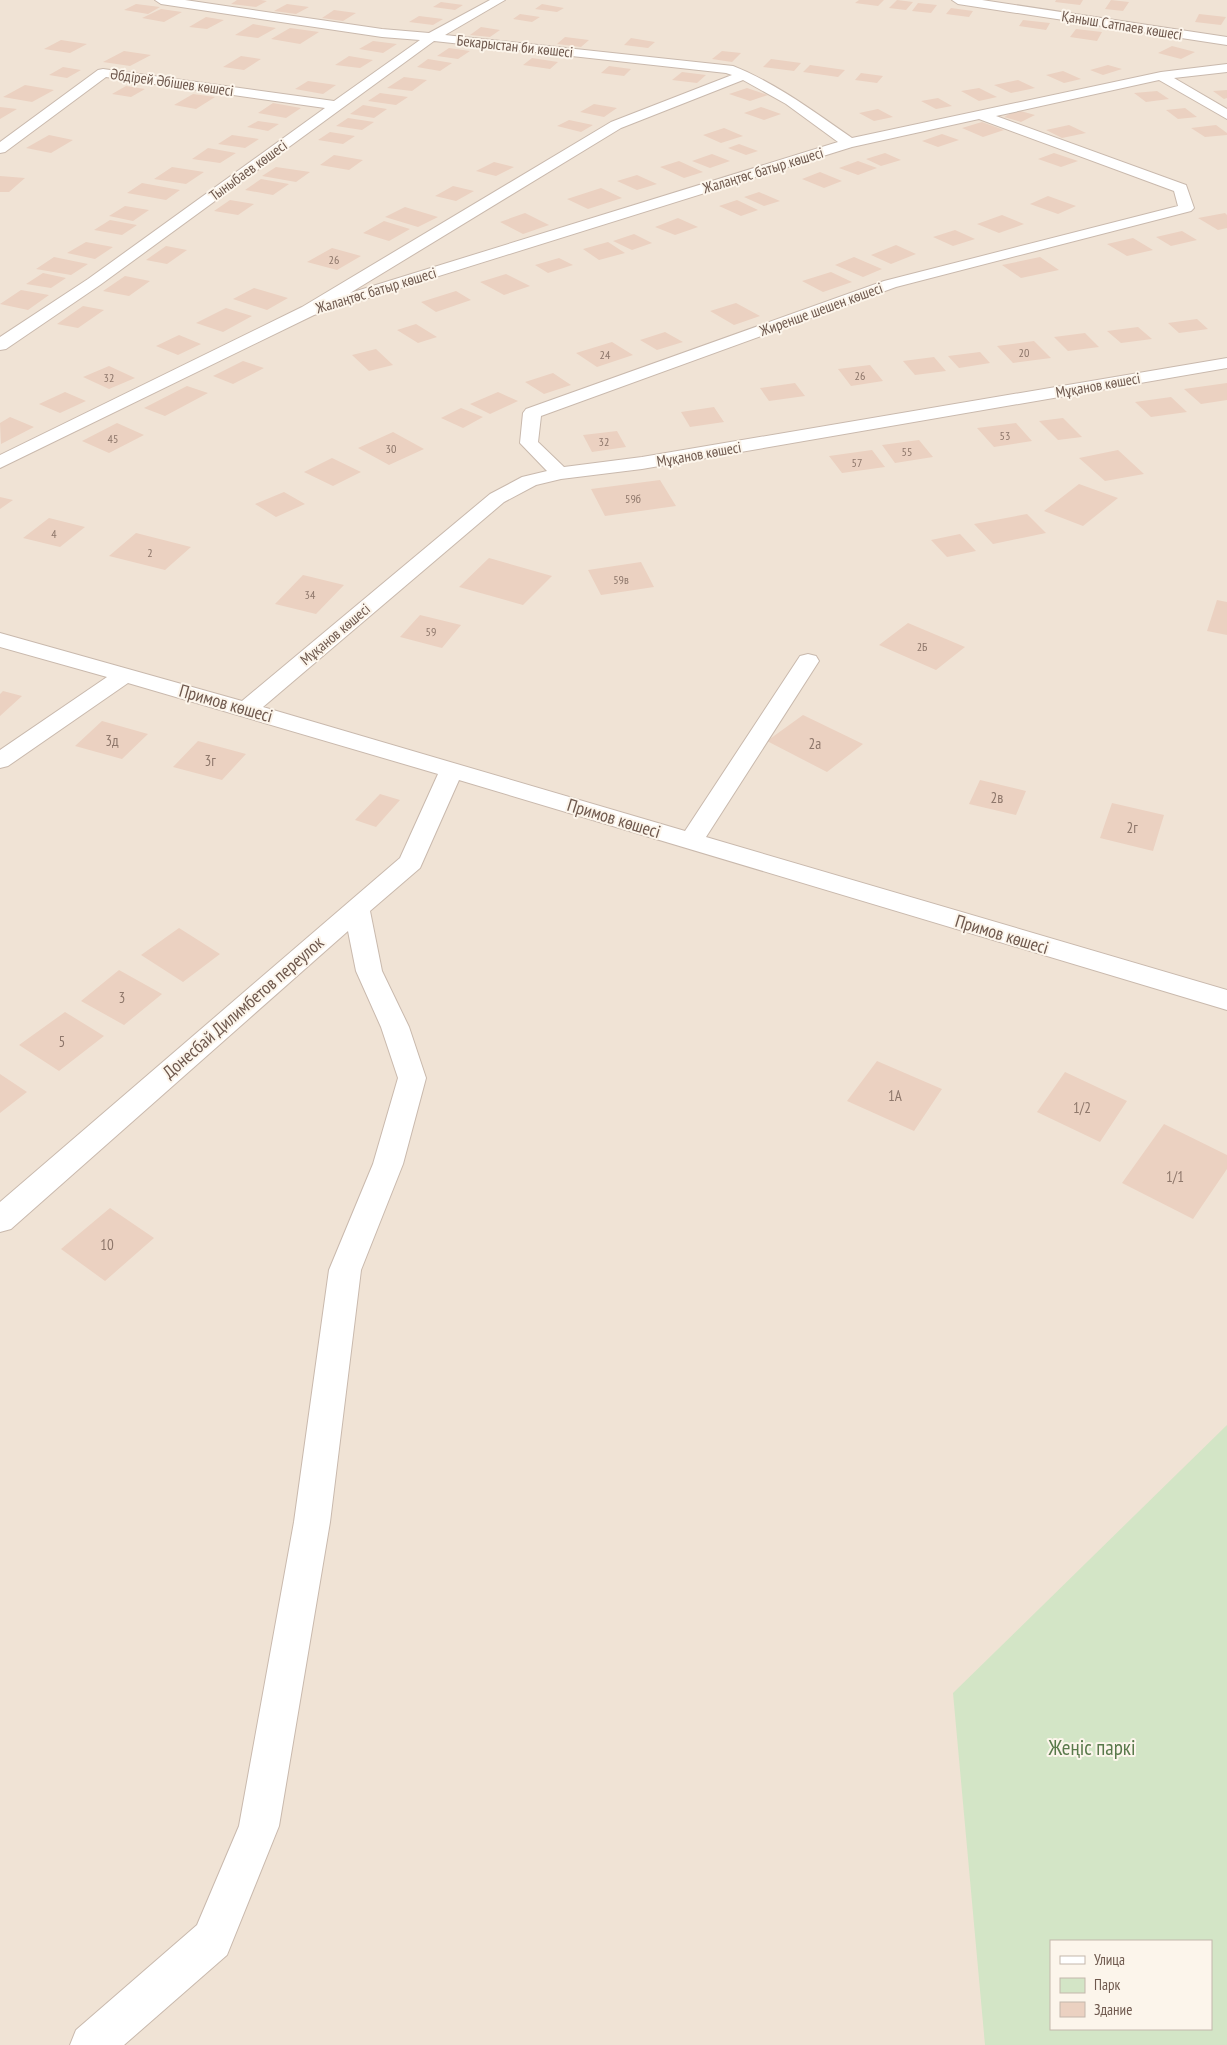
<svg xmlns="http://www.w3.org/2000/svg" width="1227" height="2045" viewBox="0 0 1227 2045" font-family="'PT Sans Narrow',sans-serif">
  <style>
    .residential { fill: #f0e3d5; fill-rule: evenodd }
    .green { fill: #d3e5c6; fill-rule: evenodd }
    .building { fill: #ebd1c1 }
    .lines { fill: none; stroke-linecap: round; stroke-linejoin: round }
    .minor-casing { stroke: #c9b9ad; stroke-width: 2 }
    .minor { fill: #fff; fill-rule: evenodd }
    .labels { text-anchor: middle; dominant-baseline: central; stroke-width: 4; stroke-linejoin: round; paint-order: stroke }
    .far-number-label { font-size: 12px; fill: #8e776b }
    .far-street-label { font-size: 15px; fill: #6f594e; stroke: #fcf5eb }
    .number-label { font-size: 15px; fill: #8e776b }
    .street-label { font-size: 18px; fill: #6f594e; stroke: #fcf5eb }
    .near-park-label { font-size: 21px; fill: #59794b; stroke: #fcf5eb }
  </style>
  <rect width="100%" height="100%" fill="#f9f1e6"/>
  <path class="residential" d="M0 0H1227V2045H0ZM1051 1941H1211V2029H1051Z"/>
  <path class="green" d="M1227 1425V2045H985L953 1693ZM1051 1941H1211V2029H1051Z"/>
  <path class="building" d="M237 0H261L267 1 256 7 231 4Z
    M859 0H884L878 6 855 3Z
    M897 0 913 2 906 10 889 8Z
    M1056 0H1083L1080 5 1055 2Z
    M1111 0 1129 2 1123 11 1105 9Z
    M441 2 463 5 455 10 433 7Z
    M918 3 937 5 931 13 912 11Z
    M136 4 160 7 148 14 124 10Z
    M287 4 309 7 296 14 274 11Z
    M542 4 564 8 557 12 535 9Z
    M951 8 973 11 969 17 946 14Z
    M161 9 182 12 164 22 142 18Z
    M334 10 356 13 343 21 322 18Z
    M520 14 540 17 532 22 513 19Z
    M1199 14 1226 17 1221 25 1195 22Z
    M419 16 443 19 433 25 409 22Z
    M206 17 224 20 207 29 189 27Z
    M1023 20 1050 23 1046 30 1019 26Z
    M253 24 276 28 258 38 235 35Z
    M481 27 500 30 490 37 470 35Z
    M290 28 319 32 300 44 271 39Z
    M1076 29 1102 32 1097 41 1070 37Z
    M565 37 589 40 581 47 557 44Z
    M631 38 655 42 648 48 624 45Z
    M61 40 87 44 70 53 44 49Z
    M373 41 397 44 383 53 359 49Z
    M1172 46 1195 52 1181 59 1158 53Z
    M449 48 470 51 458 59 437 56Z
    M124 51 151 55 130 66 103 62Z
    M722 51 741 53 732 62 712 59Z
    M241 56 261 59 244 70 223 67Z
    M349 56 373 60 360 68 335 65Z
    M532 58 558 62 550 69 523 65Z
    M428 59 452 63 440 71 417 67Z
    M771 59 801 63 794 71 763 67Z
    M810 65 845 70 838 77 803 72Z
    M1108 65 1122 69 1103 75 1090 70Z
    M609 66 631 69 624 76 601 73Z
    M63 67 81 70 67 78 49 75Z
    M1063 71 1081 79 1064 83 1046 75Z
    M682 72 706 75 697 83 672 80Z
    M861 73 883 76 877 83 855 80Z
    M404 77 427 80 412 91 387 88Z
    M1018 80 1035 88 1011 93 994 85Z
    M308 81 336 85 323 94 295 89Z
    M25 85 54 90 32 102 3 97Z
    M126 86 145 89 131 97 112 94Z
    M747 88 768 95 750 101 729 94Z
    M979 88 997 97 979 101 961 91Z
    M1227 90V98L1224 99 1213 91Z
    M1157 91 1169 99 1146 102 1134 93Z
    M380 93 408 97 396 105 368 101Z
    M193 94 215 97 196 109 174 105Z
    M938 98 952 106 936 109 921 101Z
    M273 103 301 108 286 118 258 113Z
    M594 104 617 108 604 117 580 112Z
    M363 105 387 109 374 118 350 114Z
    M0 107 17 109 0 119Z
    M761 107 781 114 764 120 744 113Z
    M1185 108 1197 117 1178 119 1166 110Z
    M878 109 893 117 874 121 859 113Z
    M1017 110 1035 115 1021 122 1004 117Z
    M348 118 374 122 362 130 336 126Z
    M569 120 593 125 581 132 557 126Z
    M258 121 279 124 268 131 247 127Z
    M982 122 1004 130 983 137 962 128Z
    M1069 125 1086 133 1062 138 1046 130Z
    M1216 125 1227 133V135L1205 137 1191 128Z
    M724 128 743 136 721 143 703 135Z
    M330 132 355 136 343 144 318 140Z
    M942 134 959 140 938 147 922 141Z
    M49 135 73 140 51 153 26 148Z
    M232 135 259 139 245 148 218 144Z
    M739 144 758 151 746 155 728 148Z
    M208 148 236 153 220 163 192 159Z
    M885 153 901 160 881 166 866 159Z
    M1054 153 1078 161 1061 167 1038 159Z
    M712 154 730 161 710 168 692 161Z
    M334 155 363 160 349 170 320 165Z
    M679 161 703 172 684 178 660 167Z
    M858 161 877 168 858 175 839 168Z
    M494 162 514 167 496 176 476 171Z
    M172 167 204 172 186 184 154 179Z
    M276 167 310 172 296 182 262 176Z
    M820 172 842 181 824 188 802 179Z
    M637 175 657 184 637 190 617 181Z
    M0 176 25 178 9 192H0Z
    M261 179 289 184 273 195 245 190Z
    M142 183 180 190 166 200 127 193Z
    M453 186 474 191 456 201 435 196Z
    M601 188 622 198 588 209 567 199Z
    M759 192 780 201 764 206 744 197Z
    M1048 196 1076 206 1058 214 1030 204Z
    M230 200 254 204 238 215 214 211Z
    M737 200 758 210 741 216 719 206Z
    M125 206 149 210 133 221 109 216Z
    M405 207 438 217 418 227 385 217Z
    M525 213 549 225 523 234 500 222Z
    M1225 213 1227 215V228L1218 230 1198 218Z
    M1002 215 1024 224 999 233 977 224Z
    M678 218 698 227 675 235 655 227Z
    M110 220 137 225 122 235 94 230Z
    M384 221 410 229 389 241 363 233Z
    M955 230 975 239 953 246 933 237Z
    M1182 231 1197 240 1171 246 1156 237Z
    M634 234 652 243 632 250 613 241Z
    M1133 238 1153 250 1127 256 1107 244Z
    M86 242 113 247 95 259 67 253Z
    M608 242 625 253 599 260 583 249Z
    M896 245 916 254 891 264 871 255Z
    M166 246 187 250 167 264 146 260Z
    M332 248 361 256 337 270 307 262Z
    M54 257 88 264 71 275 36 269Z
    M854 257 882 269 863 277 835 265Z
    M1040 257 1059 270 1021 278 1002 265Z
    M559 258 573 265 548 273 535 265Z
    M831 272 852 282 823 292 802 281Z
    M43 273 66 278 51 288 26 284Z
    M506 274 530 286 504 295 480 282Z
    M125 276 150 281 129 296 103 291Z
    M254 288 288 298 267 310 233 299Z
    M21 290 49 295 28 310 0 304Z
    M456 291 471 300 436 312 421 302Z
    M736 303 760 316 734 325 710 311Z
    M83 306 104 310 78 328 57 324Z
    M226 308 252 316 223 332 196 323Z
    M1197 319 1208 329 1179 333 1168 323Z
    M416 324 437 337 418 343 397 330Z
    M1138 327 1152 339 1121 343 1107 331Z
    M665 332 683 342 657 350 640 340Z
    M1085 333 1099 347 1068 351 1054 337Z
    M179 335 201 344 178 355 156 346Z
    M1034 341 1051 358 1013 363 997 346Z
    M612 342 633 355 597 367 576 353Z
    M376 349 393 365 369 371 352 355Z
    M980 352 990 363 959 368 948 356Z
    M934 357 946 371 915 375 903 361Z
    M243 361 264 368 233 384 213 376Z
    M870 365 883 381 851 386 838 369Z
    M109 366 135 378 109 389 83 377Z
    M553 373 571 385 544 394 525 382Z
    M795 383 805 396 769 401 760 388Z
    M1227 383V400L1201 404 1184 389Z
    M187 386 208 393 165 416 144 408Z
    M65 392 86 401 60 413 39 404Z
    M498 392 518 401 490 414 470 404Z
    M1171 397 1187 412 1151 417 1135 402Z
    M714 407 724 422 690 427 681 412Z
    M461 408 483 417 463 428 441 418Z
    M10 417 34 427 1 444 0 423Z
    M1063 418 1082 437 1058 440 1039 421Z
    M117 423 144 435 109 453 82 441Z
    M1016 423 1032 441 994 447 977 428Z
    M617 431 626 447 592 452 583 435Z
    M393 432 424 449 389 465 358 448Z
    M919 440 933 457 895 463 882 445Z
    M872 450 885 467 842 473 829 456Z
    M1118 450 1144 474 1105 481 1079 458Z
    M332 458 361 472 333 486 304 472Z
    M660 480 676 506 605 516 591 489Z
    M1079 484 1118 498 1083 526 1044 511Z
    M284 492 305 504 276 517 255 504Z
    M0 497 13 500 0 509Z
    M1027 514 1046 533 993 544 974 524Z
    M49 518 85 527 60 547 23 538Z
    M136 533 191 547 165 570 109 556Z
    M960 534 976 551 947 557 931 540Z
    M489 558 552 576 523 605 459 587Z
    M641 562 654 587 601 595 588 570Z
    M303 575 344 585 316 614 275 604Z
    M1217 600 1227 602V635L1207 631Z
    M420 615 461 625 442 648 400 637Z
    M908 623 965 647 936 670 879 645Z
    M3 691 22 696 0 716V694Z
    M803 715 863 744 827 772 767 741Z
    M102 721 148 734 122 759 75 746Z
    M198 741 246 754 222 780 173 767Z
    M980 780 1026 791 1016 815 969 804Z
    M380 794 400 800 376 827 355 820Z
    M1112 803 1164 815 1153 851 1100 838Z
    M179 928 220 954 183 982 141 955Z
    M119 970 162 994 124 1025 81 1001Z
    M65 1012 104 1036 59 1071 19 1045Z
    M877 1061 942 1089 914 1131 847 1101Z
    M1065 1072 1127 1101 1100 1142 1037 1112Z
    M0 1074 27 1092 0 1113Z
    M1164 1124 1227 1155V1169L1193 1219 1122 1183Z
    M110 1208 154 1238 105 1281 61 1249Z"/>
  <g class="lines">
    <g class="minor-casing">
      <path id="minor" d="M155 0H185L382 29 429 33 490 0H505L445 35 733 66C776 83 813 111 852 138L1161 72 1227 64V72L1174 78 1227 109V119L1159 80 996 116 1186 185 1194 208 1191 211 896 287 541 416 538 442 564 467 642 457 1227 358V368L642 469 561 479 536 485 504 502 263 707 685 831 800 656 808 654 816 656 819 661 706 837 1227 990V1010L459 780 420 868 370 911 382 971 409 1027 426 1078 403 1164 361 1270 330 1522 279 1826 227 1955 124 2045H70L76 2030 197 1925 239 1826 294 1522 329 1270 373 1164 398 1078 381 1027 356 971 348 931 11 1229 0 1232V1202L400 858 438 774 128 683 8 766 0 768V750L107 677 0 647V633L242 701 490 494 522 477 547 471 520 443 523 413 526 409 884 281 1178 206 1174 191 979 119 852 147 314 315 0 468V455L302 307 611 122 732 75 726 73 434 41 100 285 6 349 0 350V337L88 279 325 108 106 77 5 152 0 153V142L98 70 103 69 334 101 420 40 382 37 161 4ZM743 80 786 104 838 142 350 293 621 128Z
        M952 0H982L1227 37V45L958 4Z"/>
    </g>
    <use href="#minor" class="minor"/>
  </g>
  <g class="labels">
    <g class="far-number-label">
      <text x="334" y="259">26</text>
      <text x="1024" y="352">20</text>
      <text x="605" y="354">24</text>
      <text x="860" y="375">26</text>
      <text x="109" y="377">32</text>
      <text x="1005" y="435">53</text>
      <text x="113" y="438">45</text>
      <text x="604" y="441">32</text>
      <text x="391" y="448">30</text>
      <text x="907" y="451">55</text>
      <text x="857" y="462">57</text>
      <text x="633" y="498">59б</text>
      <text x="54" y="533">4</text>
      <text x="150" y="552">2</text>
      <text x="621" y="579">59в</text>
      <text x="310" y="594">34</text>
      <text x="431" y="631">59</text>
      <text x="922" y="646">2Б</text>
    </g>
    <g class="far-street-label">
      <text transform="translate(1122 25) rotate(9)">Қаныш Сатпаев көшесі</text>
      <text transform="translate(515 46) rotate(6)">Бекарыстан би көшесі</text>
      <text transform="translate(172 82) rotate(8)">Әбдірей Әбішев көшесі</text>
      <text transform="translate(248 170) rotate(-36)">Тыныбаев көшесі</text>
      <text transform="translate(763 170) rotate(-17)">Жалаңтөс батыр көшесі</text>
      <text transform="translate(376 290) rotate(-17)">Жалаңтөс батыр көшесі</text>
      <text transform="translate(821 309) rotate(-20)">Жиренше шешен көшесі</text>
      <text transform="translate(1098 385) rotate(-10)">Мұқанов көшесі</text>
      <text transform="translate(699 454) rotate(-10)">Мұқанов көшесі</text>
      <text transform="translate(335 634) rotate(-40)">Мұқанов көшесі</text>
    </g>
    <g class="number-label">
      <text x="112" y="740">3д</text>
      <text x="815" y="743">2а</text>
      <text x="210" y="760">3г</text>
      <text x="997" y="797">2в</text>
      <text x="1132" y="827">2г</text>
      <text x="122" y="997">3</text>
      <text x="62" y="1041">5</text>
      <text x="895" y="1095">1А</text>
      <text x="1082" y="1107">1/2</text>
      <text x="1175" y="1176">1/1</text>
      <text x="107" y="1244">10</text>
    </g>
    <g class="street-label">
      <text transform="translate(226 703) rotate(16)">Примов көшесі</text>
      <text transform="translate(614 818) rotate(17)">Примов көшесі</text>
      <text transform="translate(1002 934) rotate(17)">Примов көшесі</text>
      <text transform="translate(243 1007) rotate(-41)">Донесбай Дилимбетов переулок</text>
    </g>
    <g class="near-park-label">
      <text x="1092" y="1747">Жеңіс паркі</text>
    </g>
  </g>
  <rect x="1050" y="1940" width="162" height="90" fill="#fcf5eb" stroke="#c4b7ac"/>
  <rect x="1060" y="1956" width="25" height="8" fill="#ffffff" stroke="#c4b7ac"/>
  <text x="1094" y="1965" font-size="15" fill="#6f594e">Улица</text>
  <rect x="1060" y="1978" width="25" height="15" fill="#d3e5c6" stroke="#c4b7ac"/>
  <text x="1094" y="1990" font-size="15" fill="#6f594e">Парк</text>
  <rect x="1060" y="2002" width="25" height="15" fill="#ebd1c1" stroke="#c4b7ac"/>
  <text x="1094" y="2015" font-size="15" fill="#6f594e">Здание</text>
</svg>
